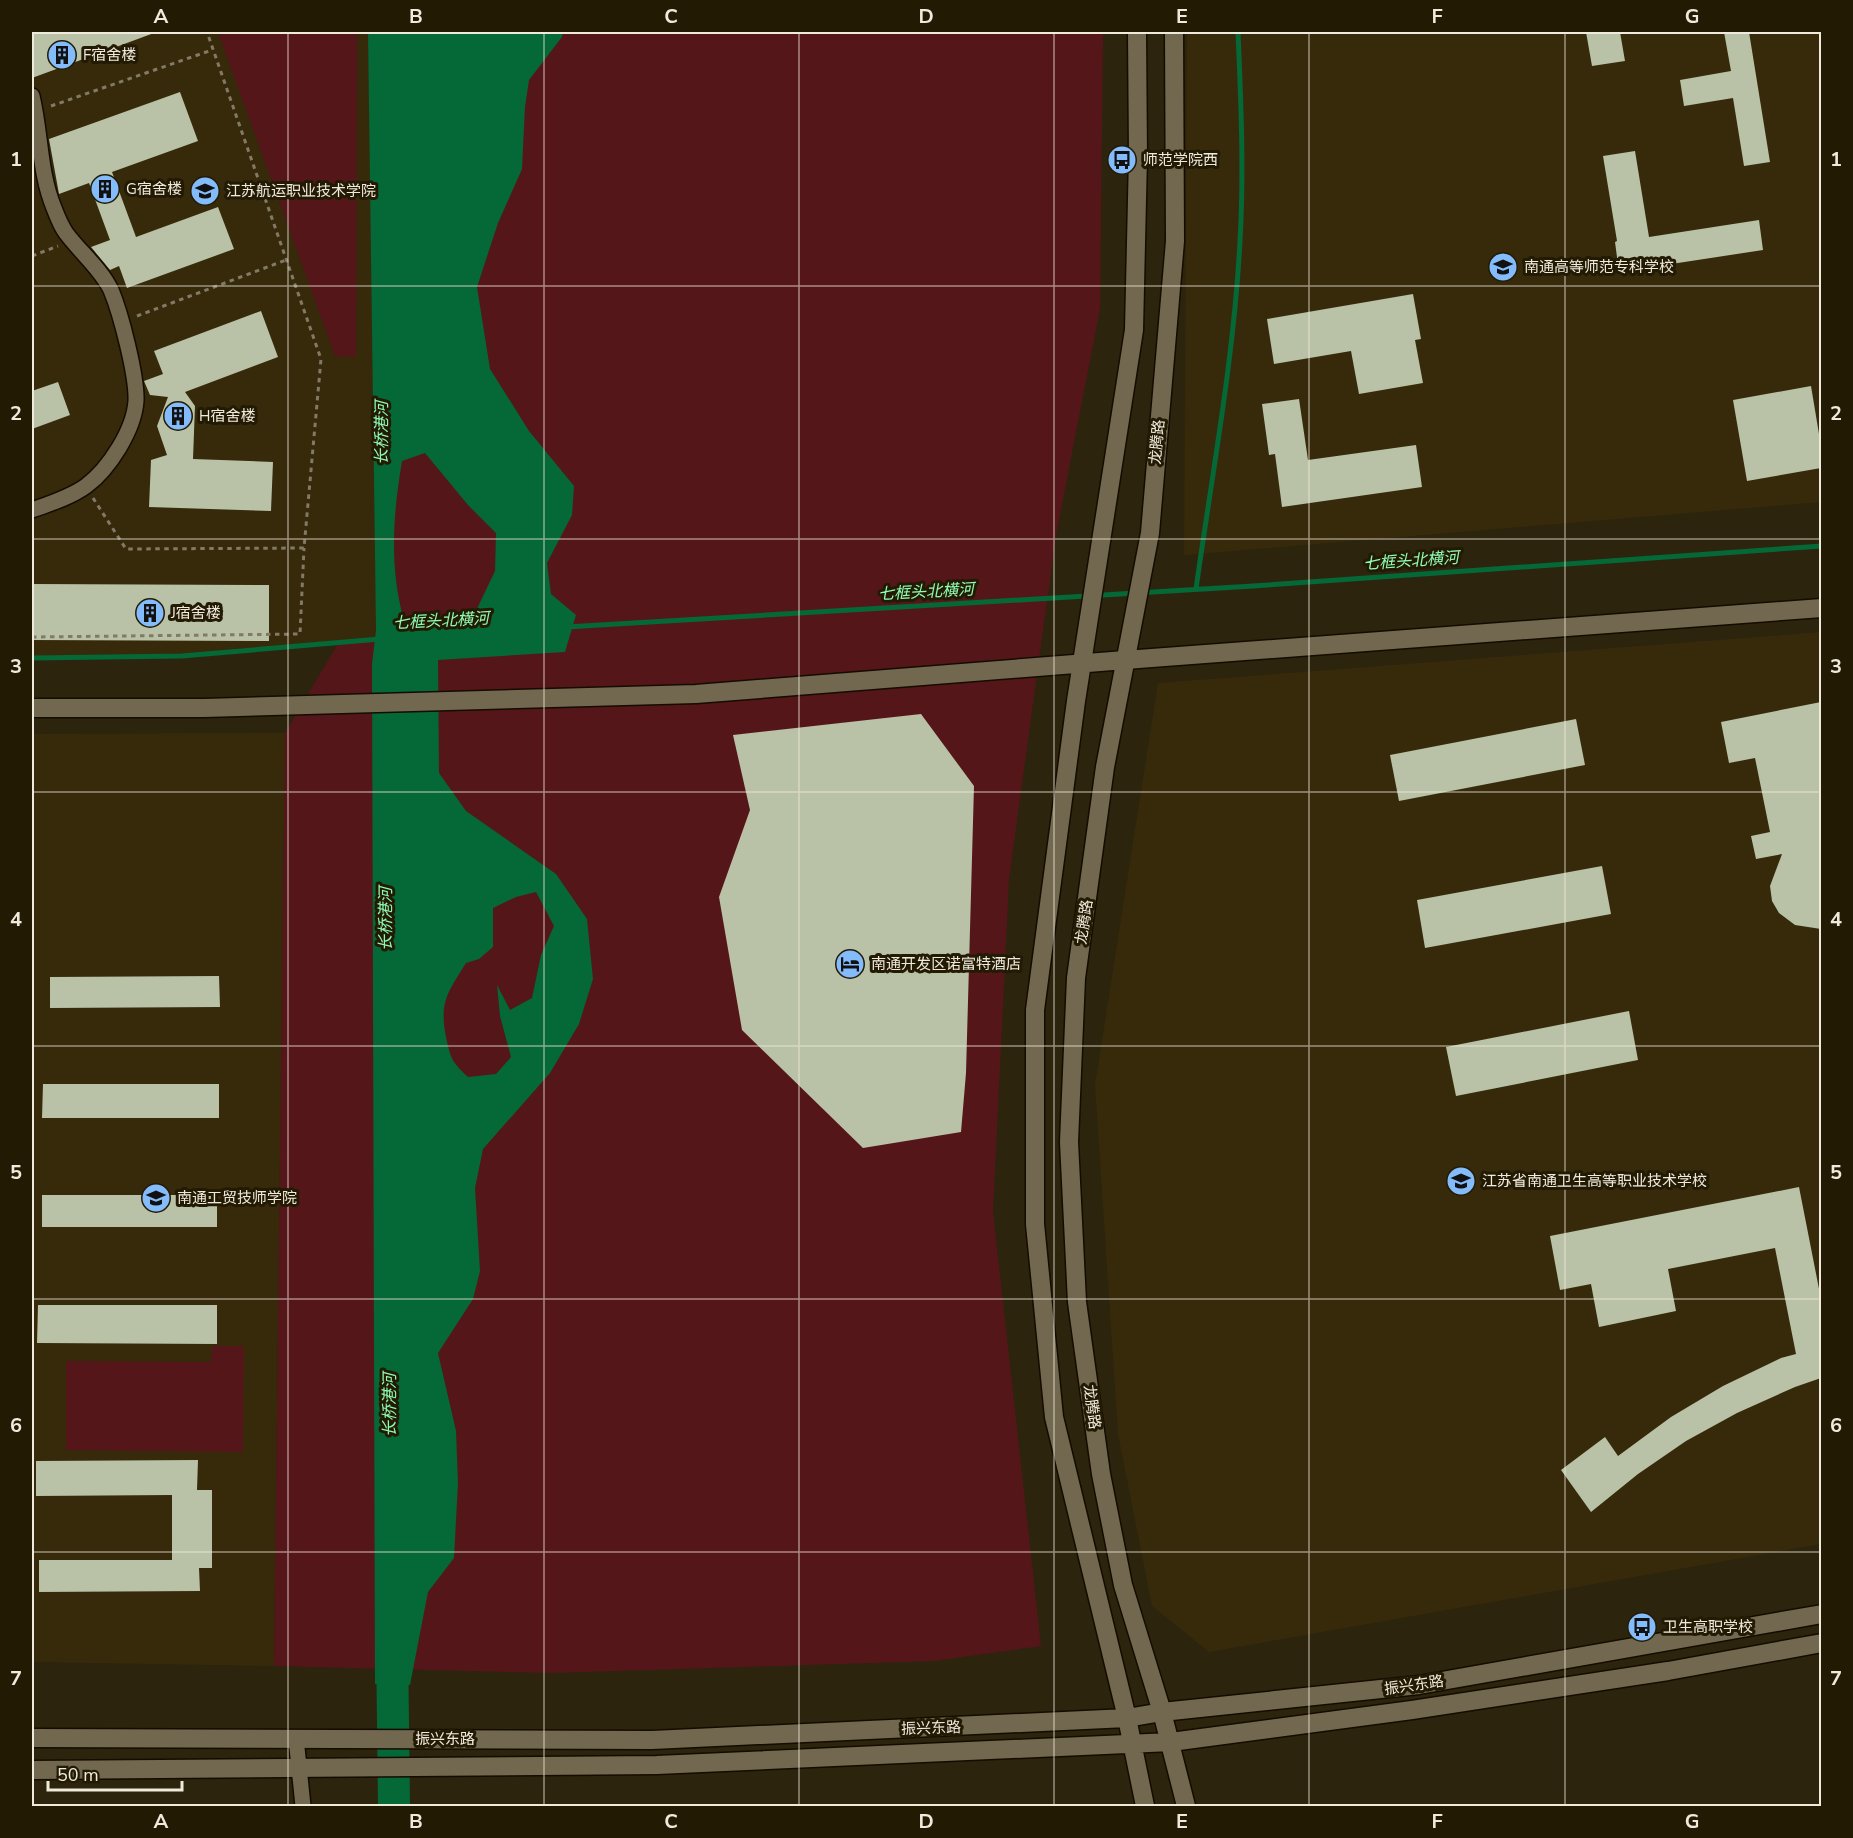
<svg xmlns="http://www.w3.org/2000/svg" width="1853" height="1838" viewBox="0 0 1853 1838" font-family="'Nunito Sans','Noto Sans SC',sans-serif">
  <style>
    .built { fill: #362a0b }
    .green { fill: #55161a }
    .water { fill: #046837; fill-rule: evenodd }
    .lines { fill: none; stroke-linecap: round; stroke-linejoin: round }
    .stream { stroke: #046837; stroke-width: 5 }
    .river { stroke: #046837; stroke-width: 32 }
    .building { fill: #b9c2a6 }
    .street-casing { stroke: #150c00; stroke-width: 18 }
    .secondary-casing { stroke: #150c00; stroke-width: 21 }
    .path { stroke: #827a67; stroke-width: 3; stroke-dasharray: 4.5 4.5; stroke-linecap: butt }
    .street { stroke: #72684f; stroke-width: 15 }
    .secondary { stroke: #72684f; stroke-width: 18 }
    .grid { fill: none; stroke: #f0eadc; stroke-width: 1.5; stroke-opacity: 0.55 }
    .labels { text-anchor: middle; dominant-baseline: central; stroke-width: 6; stroke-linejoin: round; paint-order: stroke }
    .poi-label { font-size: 15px; fill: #f0eadc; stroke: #231a04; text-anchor: start }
    .street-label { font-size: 15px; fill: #f0eadc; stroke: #231a04 }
    .water-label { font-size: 16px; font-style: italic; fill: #8ffdb4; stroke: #231a04 }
    .neatline { fill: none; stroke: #f0eadc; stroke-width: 2 }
    .grid-label { font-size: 20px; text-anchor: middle; font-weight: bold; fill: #f0eadc }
  </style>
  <rect width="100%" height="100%" fill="#2d240d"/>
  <path class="built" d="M32 32H378L382 638 182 656 32 658Z
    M1187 32H1821V502L1184 555Z
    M1821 632V1544L1209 1652 1152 1606 1118 1434 1095 1085 1158 683Z
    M285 733 274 1666 32 1662V734Z"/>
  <path class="green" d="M218 32H357L356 357 335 356Z
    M378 32H1103L1100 309 1056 535 1009 879 993 1212 1041 1646 934 1661 552 1673 274 1666 285 733 339 642 382 639Z
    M212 1346H244L243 1452 66 1450V1361L211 1362Z"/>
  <path class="water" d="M368 32H414L416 34 433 32H563L562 37 529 80 525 107 522 169 498 223 477 287 490 369 529 431 574 486 572 515 547 563 551 594 576 615 565 652 438 660 439 773 466 811 556 874 587 919 593 979 579 1024 550 1073 483 1149 475 1188 480 1271 473 1299 438 1353 456 1431 458 1483 454 1558 428 1592 410 1685 375 1684 372 664 376 630ZM425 453 468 505 496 533 495 571 475 613 441 620H404C389 568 393 514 402 461ZM536 892 554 926 541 955 532 998 510 1010 497 985 500 1016 511 1057 496 1074 468 1077C451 1061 451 1059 446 1037 439 1002 448 992 466 963L479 959 493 947V908L516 897Z"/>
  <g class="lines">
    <path class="stream" d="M1196 589C1212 474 1234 358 1240 241 1244 172 1241 101 1238 32
      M566 627 1253 586 1822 546
      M32 658 182 656 380 639"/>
    <path class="river" d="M392 1640 394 1806"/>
  </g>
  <path class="building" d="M32 32H154V33L32 78Z
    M1586 32H1620L1625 61 1592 66Z
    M1724 32H1749L1770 162 1744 166 1733 98 1684 106 1680 80 1731 71Z
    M180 92 198 141 112 172 136 237 218 207 234 249 127 288 119 266 110 270 91 247 110 240 89 183 59 194 49 139Z
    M1635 151 1649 237 1759 220 1763 250 1619 272 1615 242 1617 241 1603 156Z
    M1413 294 1421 339 1415 340 1423 383 1359 394 1351 351 1274 364 1267 319Z
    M261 311 278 357 185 392 195 406 193 459 273 462 271 511 149 507 151 460 167 455 157 426 168 397 150 395 144 381 163 374 154 351Z
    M58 382 70 415 32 429V391Z
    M1811 386 1821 446V468L1747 481 1733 400Z
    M1299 399 1308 460 1416 445 1422 487 1282 507 1275 454 1269 455 1262 404Z
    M32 584 269 585V641L32 640Z
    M1821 702V929L1795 925 1779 913 1772 901 1770 886 1782 854 1756 859 1751 836 1770 832 1755 758 1729 763 1721 722Z
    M921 714 974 786 966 1073 961 1132 863 1148 742 1030 719 897 750 810 733 735Z
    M1576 719 1585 765 1399 801 1390 755Z
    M1602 866 1611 914 1425 948 1417 900Z
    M219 976 220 1007 50 1008V977Z
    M1629 1011 1638 1060 1456 1096 1446 1047Z
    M43 1084H219V1118H42Z
    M1799 1187 1821 1299V1378L1795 1387 1737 1413 1686 1441 1638 1474 1591 1512 1561 1470 1605 1437 1618 1456 1671 1417 1723 1386 1781 1358 1796 1354 1775 1248 1668 1269 1676 1311 1599 1327 1591 1284 1560 1290 1550 1236Z
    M42 1195H217V1227H42Z
    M38 1305H217V1344L37 1343Z
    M198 1460 197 1490H212V1568H199L200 1591 39 1592V1560H172V1495L36 1496V1461Z"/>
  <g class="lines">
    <g class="street-casing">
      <path id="street" d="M32 96C41 133 39 172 54 208 57 216 61 226 66 233 80 252 101 269 111 290 121 314 137 376 136 401 134 430 109 469 86 486 71 497 49 504 32 510
        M296 1738 303 1806"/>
    </g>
    <g class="secondary-casing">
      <path id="secondary" d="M1137 32 1138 156 1134 330 1076 701 1035 1010V1224L1054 1417 1127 1718 1145 1806
        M1174 32 1175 241 1150 533 1105 767 1076 978 1069 1142 1077 1302 1101 1474 1123 1585 1162 1712 1186 1806
        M32 708H204L696 694 1125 660 1822 608
        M32 1738 652 1740 1127 1718 1162 1712 1419 1685 1822 1614
        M32 1770 657 1765 1171 1742 1412 1710 1668 1671 1822 1643"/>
    </g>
    <path class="path" d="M51 106 212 50
      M32 256 58 246
      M137 316 286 260
      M93 498 126 549 304 548 321 359 207 32
      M32 637 300 634 304 548"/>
    <use href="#street" class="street"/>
    <use href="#secondary" class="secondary"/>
  </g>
  <path class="grid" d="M288 32V1806M544 32V1806M799 32V1806M1054 32V1806M1309 32V1806M1565 32V1806M32 286H1822M32 539H1822M32 792H1822M32 1046H1822M32 1299H1822M32 1552H1822"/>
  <defs>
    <g id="building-disc" transform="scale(1.5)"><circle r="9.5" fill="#84bcfb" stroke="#231a04"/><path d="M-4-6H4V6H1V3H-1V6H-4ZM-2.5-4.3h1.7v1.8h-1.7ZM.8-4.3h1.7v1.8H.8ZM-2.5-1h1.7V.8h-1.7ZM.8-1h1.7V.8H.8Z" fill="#111"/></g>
    <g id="bus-disc" transform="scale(1.5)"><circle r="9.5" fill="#84bcfb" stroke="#231a04"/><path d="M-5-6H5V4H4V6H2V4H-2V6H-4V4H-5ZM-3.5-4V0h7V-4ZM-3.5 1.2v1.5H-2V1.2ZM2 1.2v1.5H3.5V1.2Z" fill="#111"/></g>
    <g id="university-disc" transform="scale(1.5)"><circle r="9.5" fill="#84bcfb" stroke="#231a04"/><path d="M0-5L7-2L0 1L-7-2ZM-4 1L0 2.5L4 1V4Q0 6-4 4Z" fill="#111"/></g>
    <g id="school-disc" transform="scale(1.5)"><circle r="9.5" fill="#84bcfb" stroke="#231a04"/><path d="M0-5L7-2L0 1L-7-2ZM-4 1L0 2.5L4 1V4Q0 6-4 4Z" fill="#111"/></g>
    <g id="hotel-disc" transform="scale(1.5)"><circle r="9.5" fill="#84bcfb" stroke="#231a04"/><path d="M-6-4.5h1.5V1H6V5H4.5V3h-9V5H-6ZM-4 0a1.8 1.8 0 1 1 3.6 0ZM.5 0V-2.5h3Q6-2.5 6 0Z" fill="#111"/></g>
  </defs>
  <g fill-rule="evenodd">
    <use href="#building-disc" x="62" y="55"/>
    <use href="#bus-disc" x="1122" y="160"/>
    <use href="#building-disc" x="105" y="189"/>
    <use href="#university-disc" x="205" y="191"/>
    <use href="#school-disc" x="1503" y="267"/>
    <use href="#building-disc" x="178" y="416"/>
    <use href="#building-disc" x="150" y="613"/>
    <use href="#hotel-disc" x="850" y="964"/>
    <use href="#school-disc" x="1461" y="1181"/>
    <use href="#university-disc" x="156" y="1198"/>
    <use href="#bus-disc" x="1642" y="1627"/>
  </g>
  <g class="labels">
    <g class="poi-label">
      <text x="83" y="55">F宿舍楼</text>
      <text x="1143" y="160">师范学院西</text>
      <text x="126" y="189">G宿舍楼</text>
      <text x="226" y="191">江苏航运职业技术学院</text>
      <text x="1524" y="267">南通高等师范专科学校</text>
      <text x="199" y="416">H宿舍楼</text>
      <text x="171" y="613">J宿舍楼</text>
      <text x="871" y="964">南通开发区诺富特酒店</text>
      <text x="1482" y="1181">江苏省南通卫生高等职业技术学校</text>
      <text x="177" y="1198">南通工贸技师学院</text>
      <text x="1663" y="1627">卫生高职学校</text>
    </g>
    <g class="street-label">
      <text transform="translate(1157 442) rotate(-85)">龙腾路</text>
      <text transform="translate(1084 922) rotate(-82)">龙腾路</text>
      <text transform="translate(1092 1407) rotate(82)">龙腾路</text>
      <text transform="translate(1414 1685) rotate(-8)">振兴东路</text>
      <text transform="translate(931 1728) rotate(-2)">振兴东路</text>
      <text x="445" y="1739">振兴东路</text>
    </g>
    <g class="water-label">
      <text transform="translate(382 433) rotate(-90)">长桥港河</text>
      <text transform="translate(1411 561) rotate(-4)">七框头北横河</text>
      <text transform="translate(926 592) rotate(-3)">七框头北横河</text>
      <text transform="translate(441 621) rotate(-3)">七框头北横河</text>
      <text transform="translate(386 919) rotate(-90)">长桥港河</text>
      <text transform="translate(390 1405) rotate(-90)">长桥港河</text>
    </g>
  </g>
  <rect width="1853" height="1838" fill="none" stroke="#231a04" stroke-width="66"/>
  <path d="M48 1781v9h134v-9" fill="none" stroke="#f0eadc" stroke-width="3"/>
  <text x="57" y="1781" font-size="18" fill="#f0eadc" stroke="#231a04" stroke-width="4.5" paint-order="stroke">50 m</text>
  <rect x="33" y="33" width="1787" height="1772" class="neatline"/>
  <g class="grid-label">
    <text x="161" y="23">A</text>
    <text x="416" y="23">B</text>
    <text x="671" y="23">C</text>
    <text x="926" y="23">D</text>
    <text x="1182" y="23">E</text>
    <text x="1437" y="23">F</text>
    <text x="1692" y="23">G</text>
    <text x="16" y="166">1</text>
    <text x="1836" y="166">1</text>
    <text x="16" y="420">2</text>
    <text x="1836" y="420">2</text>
    <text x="16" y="673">3</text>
    <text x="1836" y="673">3</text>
    <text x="16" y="926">4</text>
    <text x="1836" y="926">4</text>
    <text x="16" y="1179">5</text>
    <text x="1836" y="1179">5</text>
    <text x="16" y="1432">6</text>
    <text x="1836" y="1432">6</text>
    <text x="16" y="1685">7</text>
    <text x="1836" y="1685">7</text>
    <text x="161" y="1828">A</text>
    <text x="416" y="1828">B</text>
    <text x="671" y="1828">C</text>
    <text x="926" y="1828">D</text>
    <text x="1182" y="1828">E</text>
    <text x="1437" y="1828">F</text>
    <text x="1692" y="1828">G</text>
  </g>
</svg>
